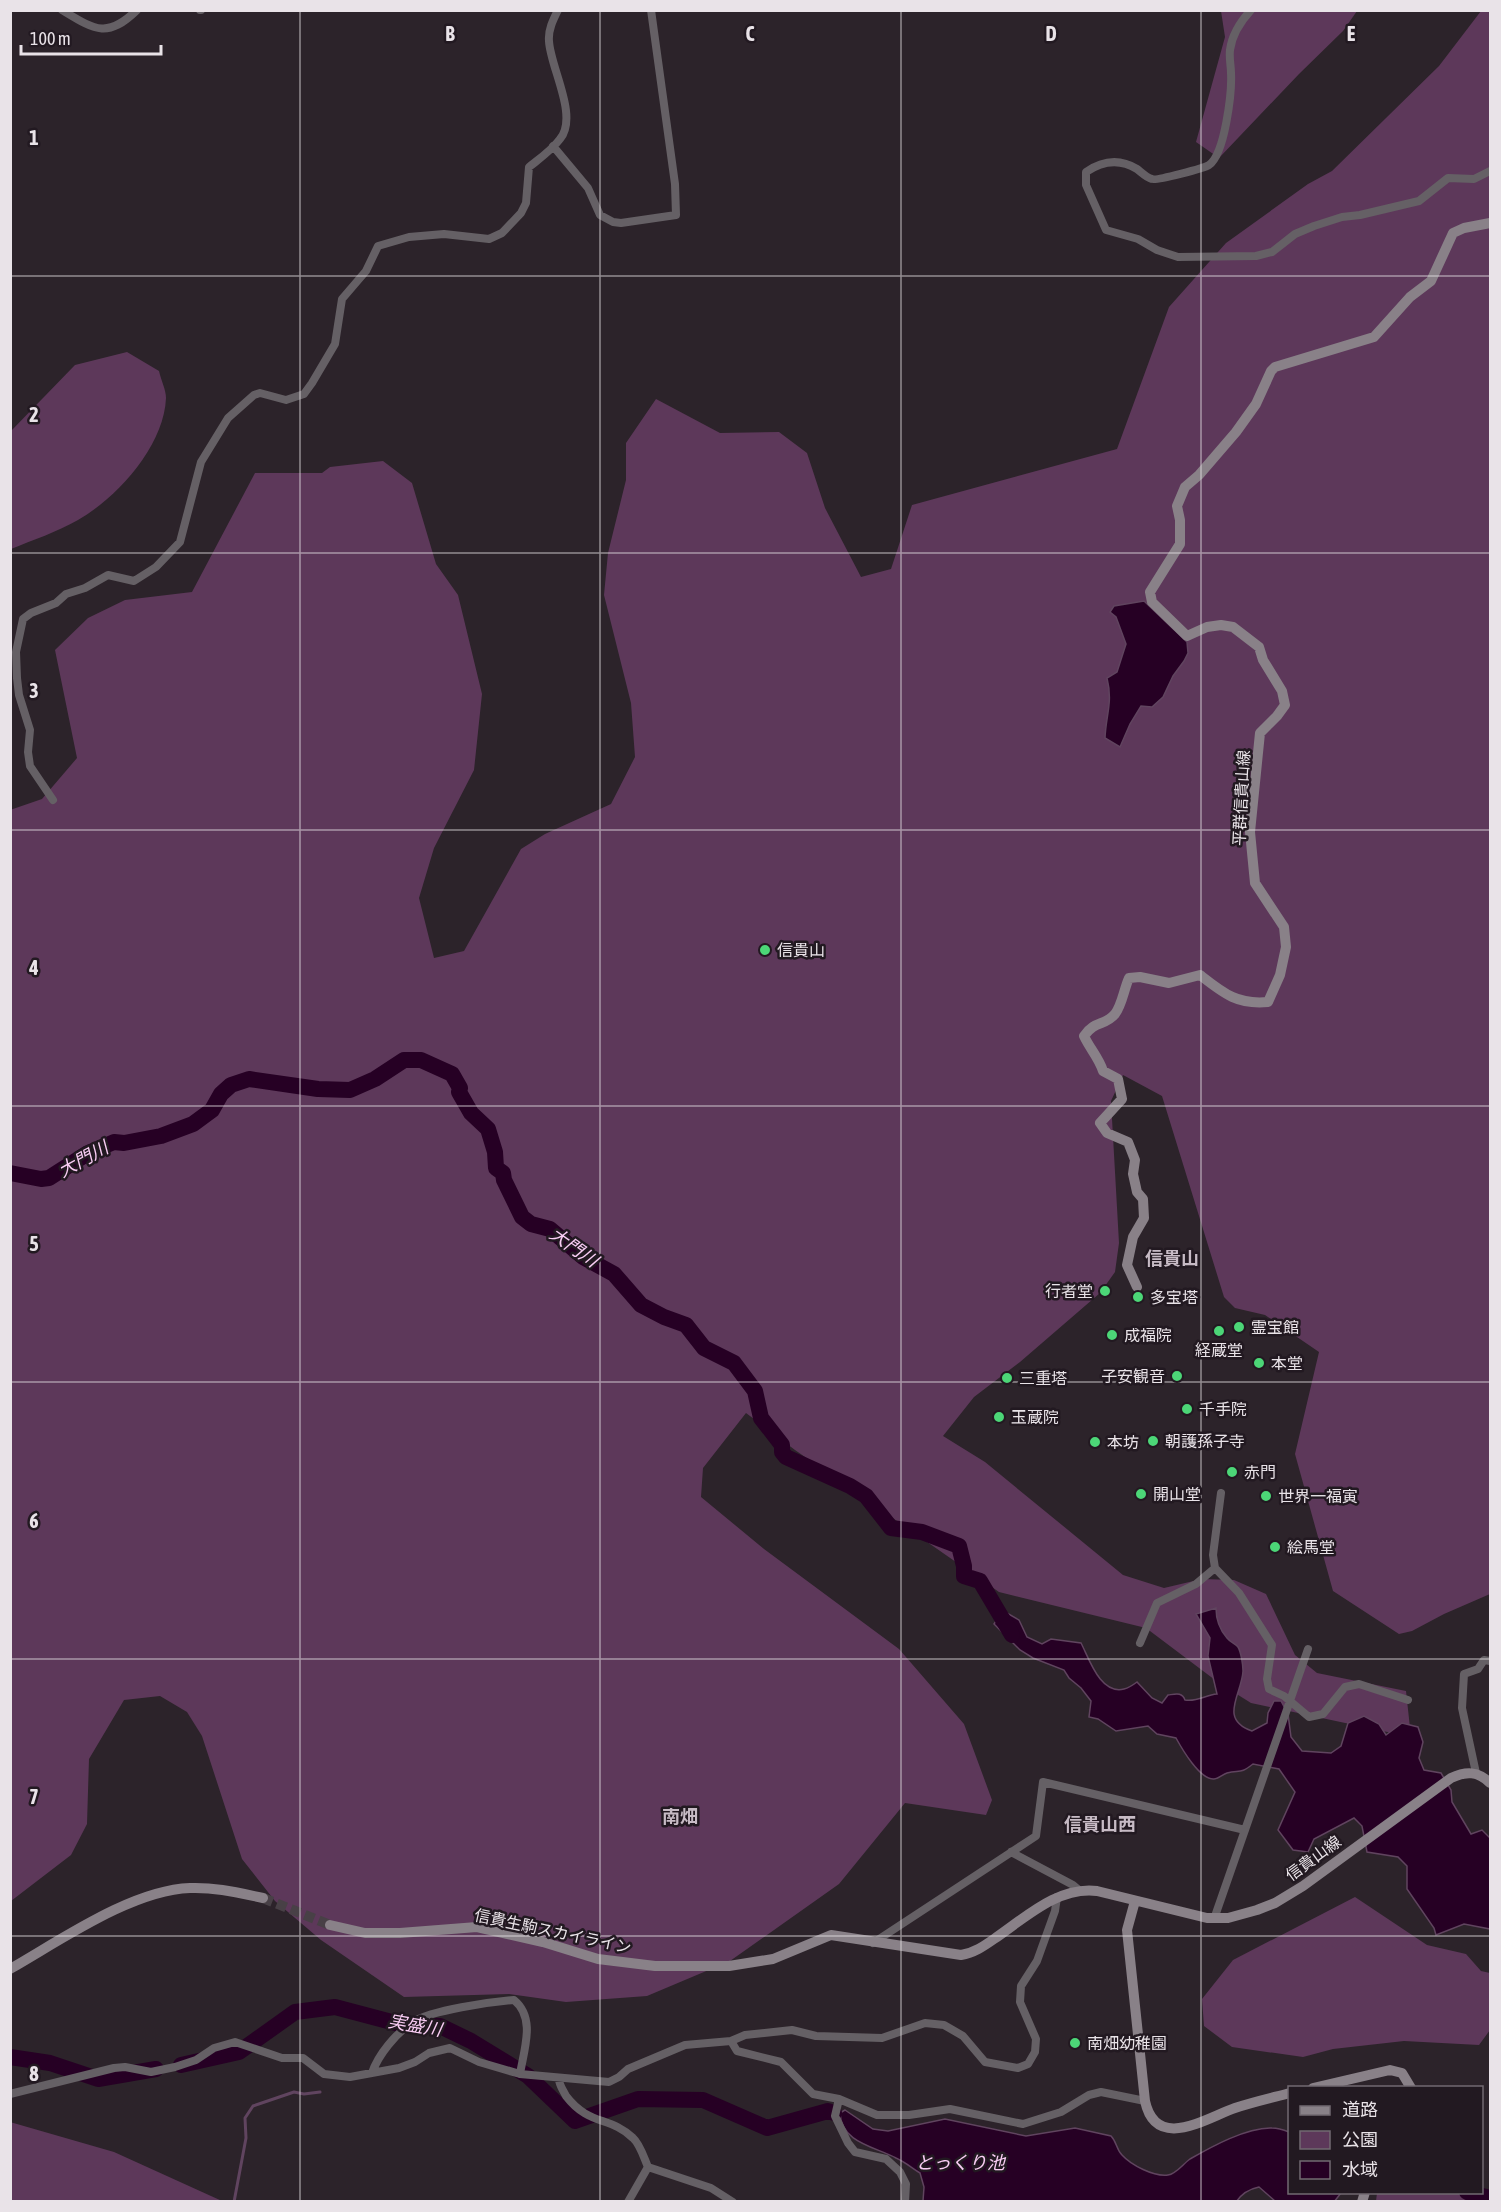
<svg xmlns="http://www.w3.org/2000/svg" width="1501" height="2212" viewBox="0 0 1501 2212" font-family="'Asap Condensed','Noto Sans JP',sans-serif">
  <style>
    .green { fill: #5d385a }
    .water { fill: #260024; stroke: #60445f; stroke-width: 1.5 }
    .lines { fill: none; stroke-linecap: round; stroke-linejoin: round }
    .stream { stroke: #60445f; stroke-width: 3 }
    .river { stroke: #260024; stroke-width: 16 }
    .secondary-tunnel { stroke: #484046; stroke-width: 10; stroke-dasharray: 10 5; stroke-linecap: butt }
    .street { stroke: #656065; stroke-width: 8 }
    .secondary { stroke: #898188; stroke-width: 10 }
    .grid { fill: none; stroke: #e9e3e8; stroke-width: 1.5; stroke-opacity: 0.55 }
    .poi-dot { fill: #4cd677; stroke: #221921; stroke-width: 2 }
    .labels { text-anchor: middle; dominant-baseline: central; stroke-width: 5; stroke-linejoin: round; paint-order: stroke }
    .street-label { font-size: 16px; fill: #e9e3e8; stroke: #221921 }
    .poi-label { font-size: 16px; fill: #e9e3e8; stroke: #221921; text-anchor: start }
    .water-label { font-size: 18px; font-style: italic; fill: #f9cdf4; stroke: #221921 }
    .neighbourhood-label { font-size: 18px; font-weight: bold; fill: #c7bbc5; stroke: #221921 }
    .grid-label { font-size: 20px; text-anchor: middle; font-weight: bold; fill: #e9e3e8; stroke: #221921; stroke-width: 5; stroke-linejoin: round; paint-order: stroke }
  </style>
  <rect width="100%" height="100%" fill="#2c232a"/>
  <path class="green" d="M1221 11H1357L1343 31 1299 74 1219 158 1196 142 1225 37Z
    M1481 11H1490V1594L1444 1614 1412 1631 1399 1634 1333 1591 1295 1454 1319 1352 1265 1315 1235 1308 1224 1297 1162 1096 1123 1075 1111 1101 1119 1243 1115 1272 1100 1293 1020 1362 974 1397 943 1436 985 1462 1123 1575 1164 1588 1202 1579 1234 1580 1266 1594 1295 1655 1317 1673 1406 1691 1411 1737 1251 1703 1219 1683 1146 1628 999 1592 795 1450 746 1413 703 1468 701 1497 764 1549 899 1649 964 1724 992 1800 986 1815 905 1803 839 1884 730 1961 647 1996 566 2002 509 1994 404 1997 321 1940 275 1901 242 1859 202 1736 187 1712 160 1696 124 1700 89 1759 87 1824 71 1855 11 1901 10 810 42 799 77 758 55 650 88 618 125 600 192 592 255 473H322L330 467 383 461 412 483 436 564 458 595 482 694 474 770 434 848 419 898 434 958 464 951 521 849 545 834 611 804 635 757 631 703 604 595 608 553 626 480V443L656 399 720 433 779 432 807 453 825 508 861 577 891 569 912 505 1117 449 1169 307 1226 243 1308 184 1332 171 1439 66Z
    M127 352 159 371C161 380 166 390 166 398 164 446 118 497 78 520 57 532 33 540 11 549V431L75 365Z
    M1355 1897 1427 1945 1466 1954 1481 1971 1490 1973V2030L1479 2045 1404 2041 1333 2049 1303 2057 1232 2047 1204 2026 1202 1999 1233 1960Z
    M10 2122 114 2152 222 2201H11Z
    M1377 2193 1472 2192 1490 2197V2201H1376Z"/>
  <path class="water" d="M1144 601 1187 642 1188 653 1184 661 1173 676 1163 697 1152 707 1141 706 1130 724 1120 747 1105 738C1106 714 1113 703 1107 678L1117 672 1126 644 1116 617 1110 612 1114 606Z
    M1216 1608C1216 1619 1220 1630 1227 1638 1230 1642 1236 1644 1238 1647 1241 1652 1243 1665 1243 1671 1242 1694 1218 1719 1252 1731L1267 1723 1268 1713 1274 1701H1281L1288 1714 1291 1737 1302 1751 1331 1753 1341 1746 1348 1723 1364 1716 1379 1724 1386 1735 1402 1723 1418 1727 1423 1742 1419 1758 1424 1770 1441 1773 1451 1790 1452 1802 1471 1834 1482 1830 1490 1838V1929L1464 1924 1436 1935 1434 1928 1407 1889V1866L1398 1857 1367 1852 1362 1826 1354 1818 1314 1839 1308 1852 1293 1850 1278 1830 1295 1792 1279 1769 1253 1764C1240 1774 1241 1770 1227 1773 1223 1774 1218 1779 1214 1779 1200 1780 1182 1749 1176 1738L1157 1734 1148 1726 1116 1731 1098 1719 1089 1717 1091 1701 1081 1688 1069 1678 1064 1670 1033 1658 1020 1650 994 1624 1001 1614 1007 1613 1019 1620 1027 1637 1042 1644 1051 1639 1081 1643C1089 1658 1100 1695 1124 1689 1128 1688 1133 1685 1137 1682L1152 1698 1162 1703 1168 1695C1176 1694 1182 1692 1185 1700 1198 1702 1205 1695 1217 1694L1208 1656 1210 1638 1196 1614Z
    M845 2110 873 2129 888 2131 945 2119 1026 2136 1075 2128 1111 2136C1117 2142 1116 2149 1122 2155 1131 2165 1154 2177 1168 2175 1176 2174 1183 2164 1190 2159 1211 2147 1247 2127 1272 2128 1278 2128 1284 2130 1289 2132L1290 2192 1341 2193 1334 2202 1275 2201 1259 2187C1249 2189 1242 2193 1236 2202L923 2201 924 2187 920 2173C912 2168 905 2162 896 2158 876 2147 841 2143 840 2113Z"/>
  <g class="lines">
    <path class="stream" d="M234 2202 246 2138 245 2118 253 2106 294 2092 304 2094 320 2092"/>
    <path class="river" d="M10 1173 41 1179 49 1178 88 1153 114 1142 124 1143 161 1136 193 1124 212 1110 221 1094 231 1085 249 1079 318 1089 350 1090 375 1079 404 1060H421L452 1074 460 1088 459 1092 471 1113 488 1129 495 1152 496 1168 503 1173 504 1180 522 1217 531 1224 550 1229 583 1257 614 1274 641 1305 664 1317 686 1325 704 1348 734 1363 755 1391 761 1418 782 1445V1452L786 1457 850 1486 866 1496 891 1528 922 1532 959 1546 964 1566V1576L980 1581 1012 1635
      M10 2057 50 2063 98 2079 156 2069
      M181 2065 239 2052 295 2012 335 2007 403 2025 440 2026 471 2041 528 2076 575 2121 638 2099 703 2100 767 2128 828 2111 834 2113
      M1467 2192 1490 2198"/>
    <path class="secondary-tunnel" d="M263 1898 330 1925"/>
    <path class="street" d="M62 10C95 30 107 39 137 10
      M200 10H201
      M1251 10C1240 22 1232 34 1230 50 1229 58 1231 66 1231 73 1232 92 1225 154 1209 165 1205 168 1156 181 1152 179 1147 178 1141 172 1137 169 1119 158 1102 161 1086 172V185L1106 230 1138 239 1157 250 1178 257 1256 256 1272 252 1295 234 1314 226 1342 217 1360 215 1419 201 1448 178 1474 179 1490 171
      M553 146 588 188 600 215 613 222 621 223 676 215 675 184 651 10
      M53 800 30 766 28 752 30 730 19 695 17 678 16 652 23 619 31 613 56 603 66 594 85 588 108 575 134 581 156 567 180 542 201 462 228 418 254 395 260 393 286 400 304 394 312 383 335 344 342 299 366 271 378 246 409 237 444 234 489 239 502 233 521 213 526 203 529 167C539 159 552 150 560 139 579 116 550 67 549 41 548 30 553 20 558 10
      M1221 1493 1213 1555 1215 1568 1239 1593 1272 1645 1267 1679 1269 1689 1284 1696 1309 1717 1323 1714 1345 1687 1359 1684 1408 1700
      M1140 1643 1157 1603 1196 1584 1215 1568
      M1476 1773 1462 1708 1464 1674 1478 1669 1484 1660 1490 1661
      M1011 1852 1073 1885 1079 1890
      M1214 1919 1308 1649
      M873 1943 1036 1836 1043 1782 1245 1830
      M731 2041 737 2051 781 2062 813 2094 839 2099 877 2115H909L950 2109 1023 2124 1061 2112 1089 2095 1101 2092 1145 2101
      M372 2073C378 2055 396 2033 413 2022 432 2010 490 2002 514 2000 536 2018 524 2049 520 2074
      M559 2079C559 2085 563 2090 566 2096 589 2126 610 2116 633 2138 640 2144 644 2158 648 2167L711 2188 733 2202
      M10 2094 114 2068 125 2067 151 2072 175 2067 196 2060 214 2048 235 2042 282 2058H303L324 2074 350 2077 399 2068 415 2062 429 2053 450 2048 479 2062 520 2074 609 2082 619 2077 628 2069 685 2045 731 2041 745 2035 792 2030 816 2036 882 2038 925 2023 944 2025 963 2036 985 2062 1018 2068 1028 2064 1035 2052 1036 2039 1020 2002 1021 1986 1037 1961 1055 1911 1057 1897
      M839 2099 835 2116 848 2143 855 2152 886 2159 900 2172 906 2184 905 2202
      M628 2202 648 2167"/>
    <path class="secondary" d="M1137 1287 1127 1265 1133 1237 1144 1218 1143 1199 1137 1192 1133 1174 1135 1160 1128 1142 1107 1133 1100 1123 1122 1099 1118 1079 1103 1071C1099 1058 1090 1049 1084 1036 1095 1020 1105 1026 1115 1014 1122 1005 1124 989 1129 978L1140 977 1169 983 1200 975C1223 993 1237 1005 1268 1002L1280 975 1286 947 1284 927 1255 883 1250 832 1260 733 1277 716 1285 705 1282 691 1263 660 1259 647 1233 627 1221 625 1207 627 1187 636 1152 602 1150 592 1180 544V520L1177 506 1185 487 1199 475 1236 432 1256 404 1271 371 1275 367 1374 337 1410 297 1431 281 1453 233 1464 228 1490 223
      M1135 1901 1127 1930 1145 2101C1156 2152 1206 2118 1235 2108 1253 2102 1271 2098 1290 2093
      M330 1925 365 1933H400L477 1927 543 1942 598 1959 655 1966H729L773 1959 831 1935 961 1955C974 1953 984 1946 994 1939 1025 1918 1058 1886 1097 1891L1207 1918H1228L1257 1910 1275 1903 1303 1886 1451 1778C1466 1771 1478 1771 1490 1783
      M10 1969C61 1940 132 1890 190 1888 215 1887 239 1893 263 1898
      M1313 2088 1390 2070 1402 2073 1411 2088
      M1362 2202 1365 2192"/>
  </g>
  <path class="grid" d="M300 10V2202M600 10V2202M901 10V2202M1201 10V2202M10 276H1490M10 553H1490M10 830H1490M10 1106H1490M10 1382H1490M10 1659H1490M10 1936H1490"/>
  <g class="poi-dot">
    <circle cx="765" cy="950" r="6"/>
    <circle cx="1105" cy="1291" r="6"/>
    <circle cx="1138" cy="1297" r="6"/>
    <circle cx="1239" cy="1327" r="6"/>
    <circle cx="1219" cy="1331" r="6"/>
    <circle cx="1112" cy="1335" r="6"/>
    <circle cx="1259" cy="1363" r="6"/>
    <circle cx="1177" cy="1376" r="6"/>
    <circle cx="1007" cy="1378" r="6"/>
    <circle cx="1187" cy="1409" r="6"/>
    <circle cx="999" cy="1417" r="6"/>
    <circle cx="1153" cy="1441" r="6"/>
    <circle cx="1095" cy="1442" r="6"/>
    <circle cx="1232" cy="1472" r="6"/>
    <circle cx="1141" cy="1494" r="6"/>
    <circle cx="1266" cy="1496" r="6"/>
    <circle cx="1275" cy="1547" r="6"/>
    <circle cx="1075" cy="2043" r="6"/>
  </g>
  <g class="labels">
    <g class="street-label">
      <text transform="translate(1241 798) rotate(-87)">平群信貴山線</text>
      <text transform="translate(1313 1858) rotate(-36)">信貴山線</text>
      <text transform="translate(553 1931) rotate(12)">信貴生駒スカイライン</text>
    </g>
    <g class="poi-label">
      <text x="777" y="950">信貴山</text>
      <text x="1093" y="1291" text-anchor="end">行者堂</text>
      <text x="1150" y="1297">多宝塔</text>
      <text x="1251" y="1327">霊宝館</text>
      <text x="1124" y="1335">成福院</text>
      <text x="1219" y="1350" text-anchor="middle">経蔵堂</text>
      <text x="1271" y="1363">本堂</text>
      <text x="1165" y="1376" text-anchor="end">子安観音</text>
      <text x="1019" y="1378">三重塔</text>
      <text x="1199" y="1409">千手院</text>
      <text x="1011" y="1417">玉蔵院</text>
      <text x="1165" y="1441">朝護孫子寺</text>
      <text x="1107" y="1442">本坊</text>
      <text x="1244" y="1472">赤門</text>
      <text x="1153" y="1494">開山堂</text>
      <text x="1278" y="1496">世界一福寅</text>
      <text x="1287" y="1547">絵馬堂</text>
      <text x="1087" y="2043">南畑幼稚園</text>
    </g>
    <g class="water-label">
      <text transform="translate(83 1159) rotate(-29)">大門川</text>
      <text transform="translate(574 1247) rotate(35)">大門川</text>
      <text transform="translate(415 2025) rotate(10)">実盛川</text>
      <text x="960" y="2162">とっくり池</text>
    </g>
    <g class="neighbourhood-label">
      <text x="1172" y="1258">信貴山</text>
      <text x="680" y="1816">南畑</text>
      <text x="1100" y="1824">信貴山西</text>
    </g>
  </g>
  <g class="grid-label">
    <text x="450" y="41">B</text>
    <text x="750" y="41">C</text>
    <text x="1051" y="41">D</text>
    <text x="1351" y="41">E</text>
    <text x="34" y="145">1</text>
    <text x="34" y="422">2</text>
    <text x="34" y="698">3</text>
    <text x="34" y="975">4</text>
    <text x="34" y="1251">5</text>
    <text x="34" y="1528">6</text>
    <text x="34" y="1804">7</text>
    <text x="34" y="2081">8</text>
  </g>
  <rect width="1501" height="2212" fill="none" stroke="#e9e3e8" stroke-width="24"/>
  <rect x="1288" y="2086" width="195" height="108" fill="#221921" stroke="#726a71" stroke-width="1.5"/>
  <rect x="1300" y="2106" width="30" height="9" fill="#898188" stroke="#726a71" stroke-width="1.5"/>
  <text x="1342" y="2116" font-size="18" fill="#e9e3e8">道路</text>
  <rect x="1300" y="2131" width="30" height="18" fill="#5d385a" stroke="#726a71" stroke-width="1.5"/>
  <text x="1342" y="2146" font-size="18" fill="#e9e3e8">公園</text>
  <rect x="1300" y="2161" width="30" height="18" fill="#260024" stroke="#726a71" stroke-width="1.5"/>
  <text x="1342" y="2176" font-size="18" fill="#e9e3e8">水域</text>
  <path d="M21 45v9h140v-9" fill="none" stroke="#e9e3e8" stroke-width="3"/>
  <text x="30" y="45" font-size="18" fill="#e9e3e8" stroke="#221921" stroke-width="4.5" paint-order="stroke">100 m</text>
</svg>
